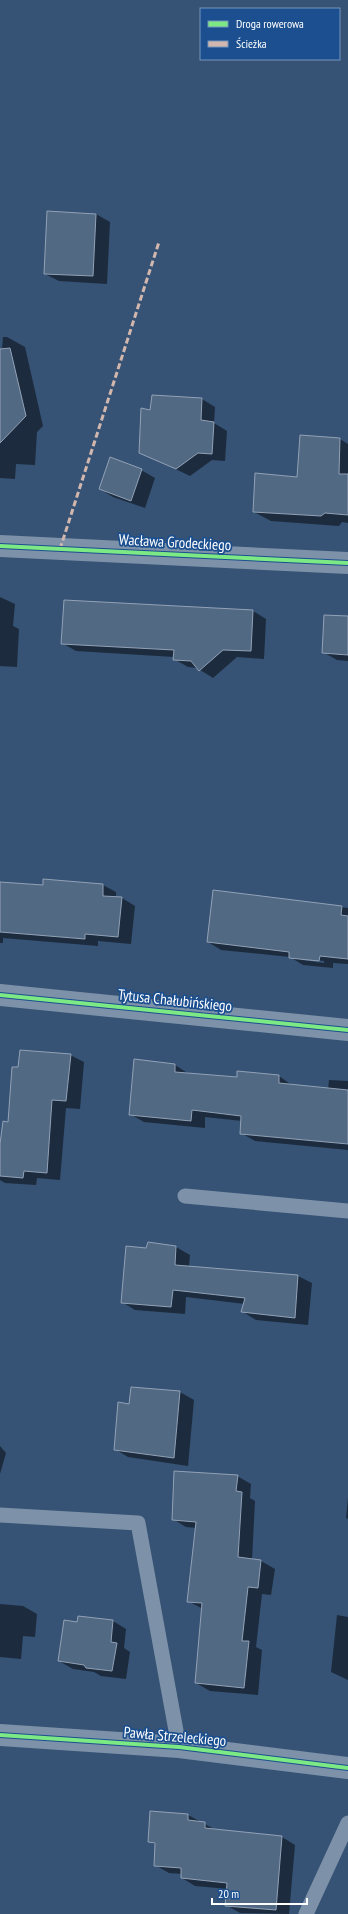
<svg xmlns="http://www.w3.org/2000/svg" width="348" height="1914" viewBox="0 0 348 1914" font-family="'PT Sans Narrow',sans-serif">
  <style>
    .shadow { fill: #0007; fill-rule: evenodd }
    .building { fill: #526984; stroke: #92a2b6 }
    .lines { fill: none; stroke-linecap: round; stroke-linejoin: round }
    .lane { stroke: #7d92a8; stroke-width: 15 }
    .street { stroke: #7d92a8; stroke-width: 22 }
    .quiet { stroke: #d1b7ad; stroke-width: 3; stroke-dasharray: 6 3; stroke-linecap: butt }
    .cycleway-casing { stroke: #1b4f8f; stroke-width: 6 }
    .cycleway { stroke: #7ce984; stroke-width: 4 }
    .labels { text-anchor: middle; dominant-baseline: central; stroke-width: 3.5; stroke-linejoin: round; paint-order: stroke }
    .street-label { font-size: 15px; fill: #fff; stroke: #1b4f8f }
  </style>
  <rect width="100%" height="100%" fill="#365274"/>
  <path class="shadow" d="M48 212 96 214 110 222 107 284 59 281 45 274Z
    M3 337H7L25 347 43 426 37 432 35 465 16 464 15 479 0 478V372Z
    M202 399 215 407 214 423 227 431 225 461 212 460 190 476 140 452 151 411Z
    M340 439 348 444V523L342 522 339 526 271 521 254 512 298 478Z
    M141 470 155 478 145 508 113 497 100 489Z
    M0 597 15 604 13 626 19 629 17 667 0 666Z
    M253 611 266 619 264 659 237 657 213 678 197 668 188 667 174 659V657L76 651 62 643Z
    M348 617V661L337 660 323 652Z
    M44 880 103 885 116 892V898H122L135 906 131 944 98 941V946L3 938V943H0V883L44 886Z
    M214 891 348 908V964L333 963V968L303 965 290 957 221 950 208 942ZM300 958 324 961V963L302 960Z
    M70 1055 84 1062 80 1109 66 1108 60 1180 37 1178 36 1185 5 1183 0 1180V1139H2L9 1123Z
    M135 1061 175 1065 189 1074 237 1078 238 1072 279 1076 293 1086 328 1089 329 1080 348 1081V1150L255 1141 241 1133 242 1121 205 1117V1128L144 1122 130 1114Z
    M148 1243 176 1247 190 1255 189 1267 298 1276 312 1283 308 1325 256 1320 243 1312 245 1304 186 1297 185 1314 135 1310 122 1302Z
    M132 1388 180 1392 194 1400 188 1466 128 1457 115 1449 130 1405Z
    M0 1446 6 1453 0 1474Z
    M237 1476 251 1484 250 1498 255 1501 252 1560 261 1561 275 1569 271 1595 262 1594 256 1647 262 1650 258 1695 210 1691 196 1683 203 1609 188 1601 197 1528 186 1527 173 1519Z
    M348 1497V1519L346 1518Z
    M0 1604 23 1606 37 1614 35 1637 23 1636 21 1659 0 1657Z
    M337 1615 348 1617V1680L331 1672Z
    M113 1621 126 1629 124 1648 130 1652 126 1679 101 1676 94 1672 73 1669 59 1661 78 1623Z
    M188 1815 218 1831 282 1837 295 1845 289 1914 240 1913 226 1905 228 1889 195 1886 182 1878V1874L169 1873 155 1865 156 1845 149 1841Z"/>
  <path class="building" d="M47 211 96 214 93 276 44 274Z
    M10 348 26 416 0 443V349Z
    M152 395 202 398 201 420 214 422 212 454 198 453 176 469 139 453 141 408 150 410Z
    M300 435 340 438 339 474H348V515L325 513 321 516 253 512 255 473 297 477Z
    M110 457 142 469 131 501 99 489Z
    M64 600 253 610 251 651 223 650 199 671 191 661 173 660 174 650 61 644Z
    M324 615 348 616V655L322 653Z
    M43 879 103 884V896L122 897 118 937 85 934V939L0 932V882L43 885Z
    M213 890 342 906 341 915 348 916V959L320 956 319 961 289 958V952L207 942Z
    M20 1050 71 1054 66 1101 52 1100 47 1173 24 1171 23 1178 0 1176V1144L3 1121 8 1122 12 1067H18Z
    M134 1059 175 1064V1072L237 1077V1071L279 1075V1083L348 1090V1144L240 1134 241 1116 192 1110 191 1121 129 1115Z
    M148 1242 176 1246 175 1265 298 1275 295 1318 241 1312 245 1298 173 1290 171 1307 121 1303 126 1246 146 1248Z
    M131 1387 180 1391 174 1458 114 1450 118 1402 129 1404Z
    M174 1471 238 1475 236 1491 242 1492 238 1557 261 1560 258 1588 248 1587 242 1641H249L244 1688 195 1683 202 1603 187 1602 196 1522 172 1520Z
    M78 1616 113 1620 111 1642 117 1643 112 1671 86 1668 84 1665 58 1661 64 1620 77 1622Z
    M150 1811 188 1814V1820L205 1822V1828L282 1836 276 1910 225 1906 227 1883 181 1878V1868L154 1866 155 1843 148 1842Z"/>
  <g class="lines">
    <path class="lane" d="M185 1196 348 1211
      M0 1515 138 1523 179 1747
      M306 1914 348 1823"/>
    <path class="street" d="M0 546 348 563
      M0 995 348 1030
      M0 1735 179 1747 348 1768"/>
    <path class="quiet" d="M60 549 159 242"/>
    <g class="cycleway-casing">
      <path id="cycleway" d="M0 546 348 563
        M0 995 348 1030
        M0 1735 179 1747 348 1768"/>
    </g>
    <use href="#cycleway" class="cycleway"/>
  </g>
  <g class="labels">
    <g class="street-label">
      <text transform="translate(175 542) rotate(3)">Wacława Grodeckiego</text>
      <text transform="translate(175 1000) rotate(6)">Tytusa Chałubińskiego</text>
      <text transform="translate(175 1736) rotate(5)">Pawła Strzeleckiego</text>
    </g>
  </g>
  <rect x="200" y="8" width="140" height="52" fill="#1b4f8f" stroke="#7695bc"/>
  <rect x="208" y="21" width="20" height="6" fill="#7ce984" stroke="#7695bc"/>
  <text x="236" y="28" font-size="12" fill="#ffffff">Droga rowerowa</text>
  <rect x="208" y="41" width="20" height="6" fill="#d1b7ad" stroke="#7695bc"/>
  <text x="236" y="48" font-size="12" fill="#ffffff">Ścieżka</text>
  <path d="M212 1898v6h95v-6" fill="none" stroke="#ffffff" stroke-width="2"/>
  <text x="218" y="1898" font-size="12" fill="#ffffff" stroke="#1b4f8f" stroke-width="3" paint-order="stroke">20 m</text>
</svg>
